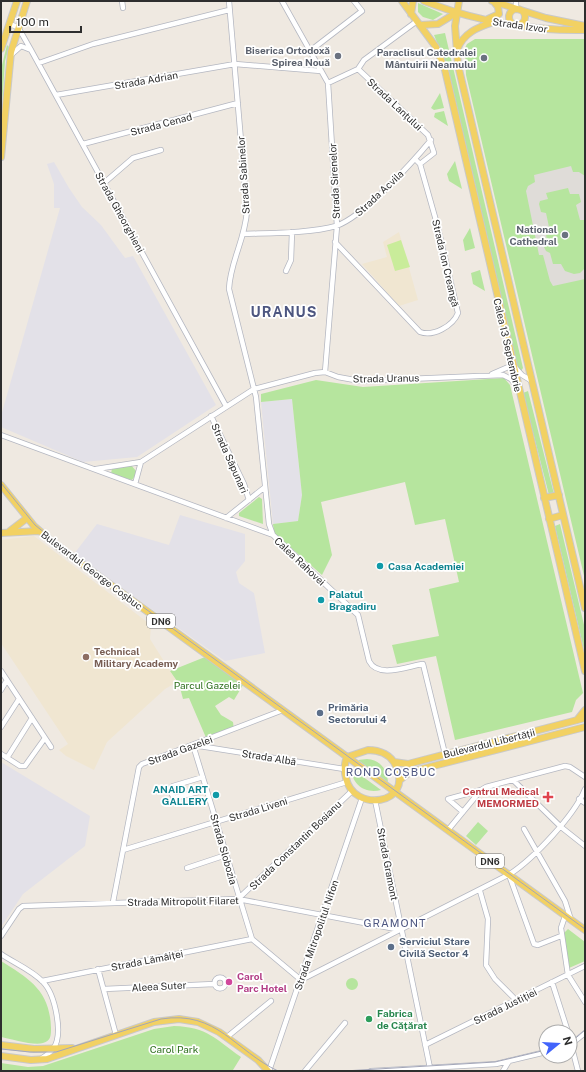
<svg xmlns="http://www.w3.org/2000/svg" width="586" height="1072" viewBox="0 0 586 1072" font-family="'Public Sans',sans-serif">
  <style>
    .industrial { fill: #e3e1e8 }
    .education { fill: #f0e6d1 }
    .green { fill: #b6e59e }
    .pitch { fill: #c9ec9a }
    .plaza { fill: #dfdcd8 }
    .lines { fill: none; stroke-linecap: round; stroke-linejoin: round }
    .minor-casing { stroke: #b4b7c1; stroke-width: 6 }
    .major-casing { stroke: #c9c9c9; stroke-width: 8 }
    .minor { stroke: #fff; stroke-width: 4.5 }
    .major { stroke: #f2d163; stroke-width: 6 }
    .tram { stroke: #a3a6b8; stroke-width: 1 }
    .worship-dot { fill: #6b7280; stroke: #fff; stroke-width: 1.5 }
    .culture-dot { fill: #0f9aa8; stroke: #fff; stroke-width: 1.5 }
    .education-dot { fill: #8d6e63; stroke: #fff; stroke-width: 1.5 }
    .service-dot { fill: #5c6f8a; stroke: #fff; stroke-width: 1.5 }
    .health-dot { fill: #e0444e; stroke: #fff; stroke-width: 1.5 }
    .hotel-dot { fill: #d1479c; stroke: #fff; stroke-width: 1.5 }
    .leisure-dot { fill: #2e9e5b; stroke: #fff; stroke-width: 1.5 }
    .labels { text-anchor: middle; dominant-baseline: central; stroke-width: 3.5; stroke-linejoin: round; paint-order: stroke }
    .shield { fill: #fff; stroke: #6d6d6d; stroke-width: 1 }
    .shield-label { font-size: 9px; font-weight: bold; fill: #2e2e2e }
    .street-label { font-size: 10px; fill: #2e2e2e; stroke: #fff }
    .worship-label { font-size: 10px; font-weight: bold; fill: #5b616d; stroke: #fff; text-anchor: end }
    .culture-label { font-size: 10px; font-weight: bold; fill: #0d838f; stroke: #fff; text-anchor: start }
    .education-label { font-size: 10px; font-weight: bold; fill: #785e54; stroke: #fff; text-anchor: start }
    .park-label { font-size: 10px; fill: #2c6e1b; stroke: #fff }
    .service-label { font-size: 10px; font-weight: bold; fill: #4e5e75; stroke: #fff; text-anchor: start }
    .health-label { font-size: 10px; font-weight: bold; fill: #be3a42; stroke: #fff; text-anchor: end }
    .hotel-label { font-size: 10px; font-weight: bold; fill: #b23c85; stroke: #fff; text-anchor: start }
    .leisure-label { font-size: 10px; font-weight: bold; fill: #27864d; stroke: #fff; text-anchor: start }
    .neighbourhood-label { font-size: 11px; letter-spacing: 1px; fill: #4d5680; stroke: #fff }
    .district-label { font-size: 14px; font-weight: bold; letter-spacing: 1px; fill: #4d5680; stroke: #fff }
  </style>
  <rect width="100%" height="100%" fill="#efe9e1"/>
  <path class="industrial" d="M54 162 69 188 82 207 101 225 125 258 133 256 216 405 137 457 83 462 1 427V416L60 208H54V184L47 164Z
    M292 399 302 495 298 521 273 524 261 402Z
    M180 515 245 534V561L236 572 239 583 254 593 265 653 225 661 74 554 97 524 169 545Z
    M1 762 90 816 85 846 23 894 1 927Z"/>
  <path class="education" d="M399 232 418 300 399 306 362 264 387 257 383 242Z
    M34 536 151 625 150 639 177 682 165 689 107 742 94 770 66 756 59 750 68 744 1 643V540Z"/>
  <path class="green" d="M418 3 443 14 433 20 423 17 418 12Z
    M445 33 523 368 521 371 518 369 449 72 434 35Z
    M475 39H585V580L466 75 465 48 467 44Z
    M7 45 9 47 5 61 1 120V69Z
    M440 93 444 108 434 110 431 108Z
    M444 111 448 126 434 117 435 113Z
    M455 161 462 189 449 181 447 174Z
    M470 228 475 248 465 251 463 240Z
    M480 270 485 291 473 284 471 273Z
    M504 378 510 385 583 693 576 700 572 712 455 740 436 656 397 664 392 645 439 636 429 589 459 582 445 519 415 525 405 482 321 502 332 555 322 575 274 533 273 524 298 521 302 495 292 399 261 402V394L316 380 363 387Z
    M528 391 554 494 549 495 523 393Z
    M131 465 136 471 135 476 132 480 111 474 112 468Z
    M259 497 262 499 263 524 239 516V513Z
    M560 524 585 629V654L555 526Z
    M205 657 243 685 234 700 229 697 215 706 221 715 233 722 234 730 207 740 189 698 183 699 179 684 170 671Z
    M367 759C380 760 387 769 388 782L358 760Z
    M351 768 381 790C365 794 352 785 351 768Z
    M478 822 488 831 476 845 466 836Z
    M568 929 585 942V961L569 968 564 933Z
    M1 961C30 979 50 991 51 1028 51 1035 51 1041 43 1043 34 1046 11 1039 1 1037Z
    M346 984a6 6 0 1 1 12 0a6 6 0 1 1-12 0Z
    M174 1026C208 1027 215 1039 241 1057L233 1070 1 1071V1063L28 1067 43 1066 154 1029Z"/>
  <path class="pitch" d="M401 240 410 267 395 271 387 245Z"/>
  <path class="plaza" d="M571 166 573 172H579L585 176V220H580L576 205 581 202 579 194H570L568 188 546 193 548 199 540 201 539 204 541 212 546 213 549 227 545 229 547 240 544 247 546 251 550 253 553 264H561L565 271 574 274 580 273 585 268V279L553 286 550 281 543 255H539L526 191 528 186 535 182 534 175Z"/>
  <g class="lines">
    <g class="minor-casing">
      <path id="minor" d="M122 1 123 8
        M229 1 247 211C245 240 230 262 229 289L256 397 269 524 273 535
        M282 1 328 83 337 226 325 372
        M516 9V1
        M9 24 18 27 31 50 226 406
        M310 51 362 11 354 1
        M11 55 21 46 31 50
        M39 63 93 44 229 10
        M358 69 428 135 434 153 420 164
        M328 83 358 69 364 60 417 21
        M56 95 235 64 321 71
        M83 144 238 103
        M104 183 133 158 161 150
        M244 234C270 233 312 233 336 226 363 217 412 163 431 140
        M335 242 420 332C433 337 453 326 458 313L437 224 420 164 415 159
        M286 271 291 260 292 232
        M492 374 513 365 522 375 532 381
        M211 416 244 484 249 500
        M1 435 273 535 358 615 369 661C378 679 408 666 423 664L445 754
        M96 469 141 462 254 389 315 373 325 372 338 377 360 381 503 375 511 379 518 388
        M135 484 141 462
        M226 518 265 487
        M1 671 51 747
        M1 690 7 680
        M1 727 19 699
        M1 754 20 766H25L45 738
        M7 758 32 718
        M344 769 193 745 252 939 301 980 510 874C533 859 575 815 585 789
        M203 777 173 786 169 789 174 798 206 790
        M513 780 561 827 585 846
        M579 799 585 803
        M375 800 430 1068
        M463 812 448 799 481 790
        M524 829 565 901 571 920
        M448 830 481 790 486 787 565 766 570 767 585 777
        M123 850 347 782
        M187 868 226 855
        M509 875 534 944 538 945 561 936
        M480 891 488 919 486 965 495 979 516 1000
        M238 899 352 791
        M113 902 139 767 142 764 283 710
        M565 916 561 928 568 975 585 1002
        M1 936 19 909 23 906 238 899 401 930
        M1 954C14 963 32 970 43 982 55 994 64 1035 53 1049 50 1053 45 1056 41 1059
        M98 969 116 1035
        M214.5 983a5.5 5.5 0 1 1 11 0a5.5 5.5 0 1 1-11 0Z
        M42 981 252 939
        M552 982 568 1032
        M104 989 214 984
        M227 1037 271 1001
        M570 1040 578 1071
        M425 1045 585 966
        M570 1045 585 1033
        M269 1071 362 798
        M305 1071 345 1023
        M371 1071 496 1064 546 1052
        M503 1071 509 1061"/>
    </g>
    <g class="major-casing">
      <path id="major" d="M402 1 436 47 445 70 585 671
        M424 1C475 21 530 31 585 30
        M459 1 455 26 458 65 585 608
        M492 1 546 18 585 26
        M509 17a8 8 0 1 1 16 0a8 8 0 1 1-16 0Z
        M411 14 413 1
        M488 19 499 14 498 7 494 2
        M420 25 438 24 456 13
        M1 49 17 1
        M457 50C463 33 478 27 494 22
        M1 157 11 52 27 1
        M1 485 34 526 56 545 585 930
        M544 498 559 495
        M549 519 563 515
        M10 531 27 518
        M1 533 39 531
        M577 720 585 710
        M368 750C380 750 391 755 396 766 414 805 353 813 346 778 344 770 344 764 347 757Z
        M394 762 408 764 585 718
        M400 780 410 772 585 727
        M1 1045 34 1049 72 1048
        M1 1056 31 1060 47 1059 154 1022 179 1019 198 1022 219 1032 258 1060 268 1071"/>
    </g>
    <use href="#minor" class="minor"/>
    <use href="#major" class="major"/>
    <path class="tram" d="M1 483 35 525 73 556 585 929
      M570 1043 585 1030
      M1 1049 30 1052H56L161 1019C217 1010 235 1051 278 1071
      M344 1071 495 1062 546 1050"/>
  </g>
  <g class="worship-dot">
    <circle cx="338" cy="56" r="4"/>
    <circle cx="484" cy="58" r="4"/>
    <circle cx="565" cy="235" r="4"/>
  </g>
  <g class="culture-dot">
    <circle cx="380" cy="566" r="4"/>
    <circle cx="321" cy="600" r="4"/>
    <circle cx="216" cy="795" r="4"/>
  </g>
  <circle class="education-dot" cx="86" cy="657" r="4"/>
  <g class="service-dot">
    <circle cx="320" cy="713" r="4"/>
    <circle cx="391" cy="947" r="4"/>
  </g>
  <path class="health-dot" d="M546 791h4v4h4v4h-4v4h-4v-4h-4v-4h4z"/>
  <circle class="hotel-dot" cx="229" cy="982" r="4"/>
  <circle class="leisure-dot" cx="369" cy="1019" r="4"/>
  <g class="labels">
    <g class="shield">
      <rect x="147" y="614" width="28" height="14" rx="3"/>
      <rect x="476" y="854" width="28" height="14" rx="3"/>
    </g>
    <g class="shield-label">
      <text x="161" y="621">DN6</text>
      <text x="490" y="861">DN6</text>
    </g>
    <g class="street-label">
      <text transform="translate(520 25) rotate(8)">Strada Izvor</text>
      <text transform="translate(146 80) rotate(-10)">Strada Adrian</text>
      <text transform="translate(395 104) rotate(43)">Strada Lanțului</text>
      <text transform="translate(161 124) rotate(-15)">Strada Cenad</text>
      <text transform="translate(243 175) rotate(-94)">Strada Sabinelor</text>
      <text transform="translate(334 181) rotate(-93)">Strada Sirenelor</text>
      <text transform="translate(379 193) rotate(-43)">Strada Acvila</text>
      <text transform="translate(120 212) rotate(61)">Strada Gheorghieni</text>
      <text transform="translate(446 263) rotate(77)">Strada Ion Creangă</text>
      <text transform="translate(508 345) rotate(77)">Calea 13 Septembrie</text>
      <text transform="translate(386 378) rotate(-1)">Strada Uranus</text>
      <text transform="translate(230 458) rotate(66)">Strada Săpunari</text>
      <text transform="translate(300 561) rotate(43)">Calea Rahovei</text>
      <text transform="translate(92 570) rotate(37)">Bulevardul George Coșbuc</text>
      <text transform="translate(489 743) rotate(-14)">Bulevardul Libertății</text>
      <text transform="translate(180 750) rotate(-20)">Strada Gazelei</text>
      <text transform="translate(269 757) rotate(9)">Strada Albă</text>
      <text transform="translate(258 809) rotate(-17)">Strada Liveni</text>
      <text transform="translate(295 845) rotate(-44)">Strada Constantin Bosianu</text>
      <text transform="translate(224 849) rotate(74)">Strada Slobozia</text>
      <text transform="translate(388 864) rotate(79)">Strada Gramont</text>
      <text transform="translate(183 901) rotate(-1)">Strada Mitropolit Filaret</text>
      <text transform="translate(316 935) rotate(-71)">Strada Mitropolitul Nifon</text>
      <text transform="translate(147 960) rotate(-11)">Strada Lămâiței</text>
      <text transform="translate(159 986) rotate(-3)">Aleea Suter</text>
      <text transform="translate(505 1006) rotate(-26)">Strada Justiției</text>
    </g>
    <g class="worship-label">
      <text x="330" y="50">Biserica Ortodoxă<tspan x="330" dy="12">Spirea Nouă</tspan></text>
      <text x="476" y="52">Paraclisul Catedralei<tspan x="476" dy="12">Mântuirii Neamului</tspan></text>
      <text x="557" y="229">National<tspan x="557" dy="12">Cathedral</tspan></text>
    </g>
    <g class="culture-label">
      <text x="388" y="566">Casa Academiei</text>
      <text x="329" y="594">Palatul<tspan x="329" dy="12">Bragadiru</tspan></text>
      <text x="208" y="789" text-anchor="end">ANAID ART<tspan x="208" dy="12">GALLERY</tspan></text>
    </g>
    <g class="education-label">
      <text x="94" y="651">Technical<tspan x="94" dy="12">Military Academy</tspan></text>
    </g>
    <g class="park-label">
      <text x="207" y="685">Parcul Gazelei</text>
      <text x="174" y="1049">Carol Park</text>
    </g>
    <g class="service-label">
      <text x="328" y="707">Primăria<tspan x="328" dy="12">Sectorului 4</tspan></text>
      <text x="399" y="941">Serviciul Stare<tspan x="399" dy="12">Civilă Sector 4</tspan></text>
    </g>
    <g class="health-label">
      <text x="539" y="791">Centrul Medical<tspan x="539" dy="12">MEMORMED</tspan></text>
    </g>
    <g class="hotel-label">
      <text x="237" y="976">Carol<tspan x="237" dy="12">Parc Hotel</tspan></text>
    </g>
    <g class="leisure-label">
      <text x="377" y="1013">Fabrica<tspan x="377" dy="12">de Cățărat</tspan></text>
    </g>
    <g class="neighbourhood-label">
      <text x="391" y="772">ROND COȘBUC</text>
      <text x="395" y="923">GRAMONT</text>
    </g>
    <g class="district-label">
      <text x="284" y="312">URANUS</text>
    </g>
  </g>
  <rect width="586" height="1072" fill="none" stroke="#2e2e2e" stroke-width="4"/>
  <g transform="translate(558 1044) rotate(72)"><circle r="19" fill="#ffffff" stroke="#ababab"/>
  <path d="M0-3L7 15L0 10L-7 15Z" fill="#4264fb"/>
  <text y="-6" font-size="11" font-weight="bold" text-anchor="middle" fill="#2e2e2e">N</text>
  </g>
  <path d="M10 26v6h71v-6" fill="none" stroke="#2e2e2e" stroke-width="2"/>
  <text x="16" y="26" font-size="12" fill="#2e2e2e" stroke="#ffffff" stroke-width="3" paint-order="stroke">100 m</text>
</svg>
